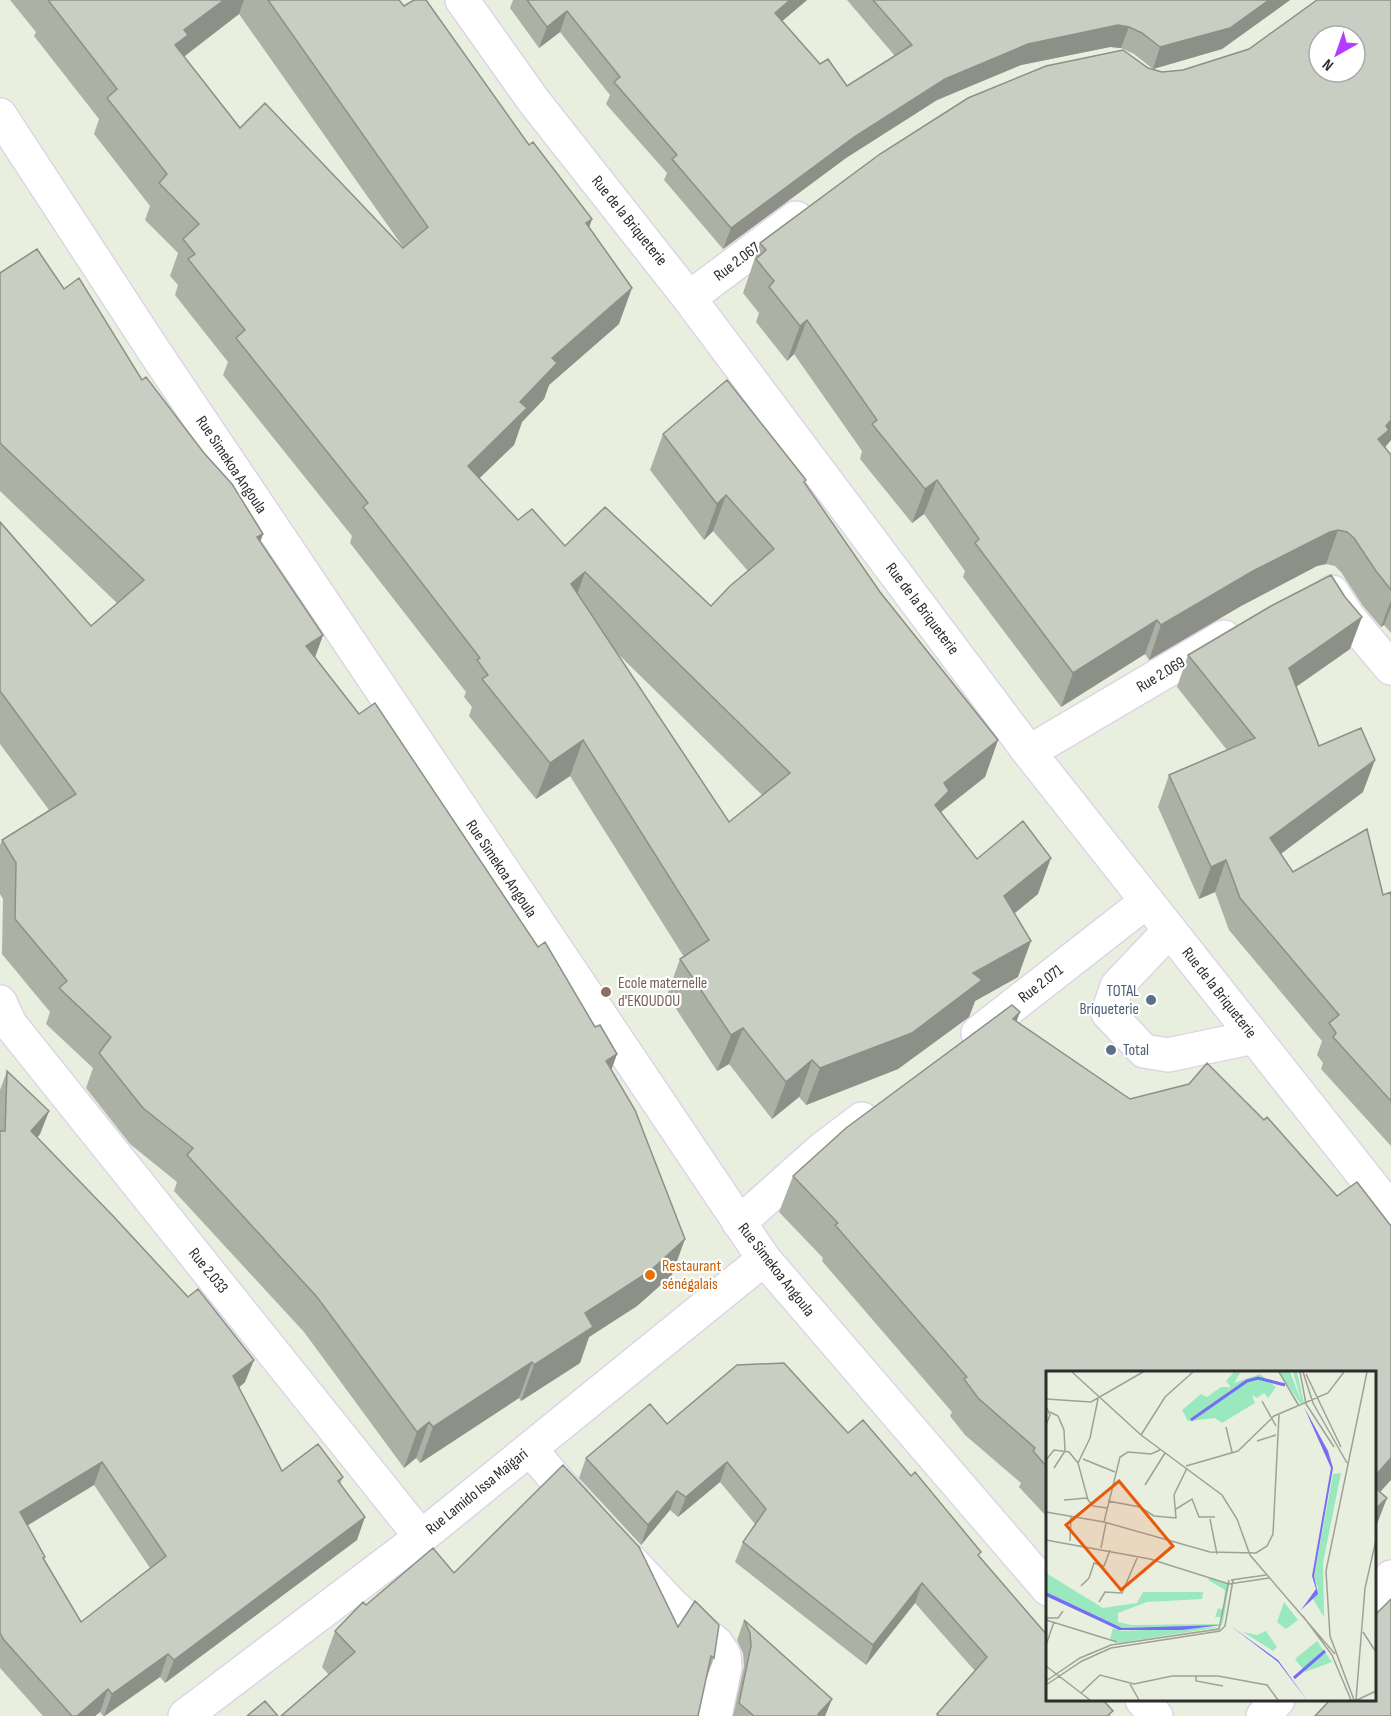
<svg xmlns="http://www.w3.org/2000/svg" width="1391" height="1716" viewBox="0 0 1391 1716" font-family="'Sofia Sans Condensed',sans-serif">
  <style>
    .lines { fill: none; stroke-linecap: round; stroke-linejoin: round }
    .minor-casing { stroke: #dfd4e6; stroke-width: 36 }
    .minor { stroke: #fff; stroke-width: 33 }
    .wall { fill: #acb1a6; fill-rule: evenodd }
    .shaded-wall { fill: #8c9087 }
    .building { fill: #c8cec1; stroke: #8c9087; stroke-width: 1.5; fill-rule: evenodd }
    .education-dot { fill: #8d6e63; stroke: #fff; stroke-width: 2 }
    .service-dot { fill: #5c6f8a; stroke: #fff; stroke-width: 2 }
    .food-dot { fill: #e8710a; stroke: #fff; stroke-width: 2 }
    .labels { text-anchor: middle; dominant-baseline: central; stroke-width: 4.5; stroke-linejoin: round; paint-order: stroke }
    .street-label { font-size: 16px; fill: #2d2d2d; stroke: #fff }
    .education-label { font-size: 16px; fill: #785e54; stroke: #fff; text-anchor: start }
    .service-label { font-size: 16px; fill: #4e5e75; stroke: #fff; text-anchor: end }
    .food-label { font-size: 16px; fill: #c56008; stroke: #fff; text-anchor: start }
    .inset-river { fill: none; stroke: #776df5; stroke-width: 3 }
    .inset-road { fill: none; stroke: #9ea198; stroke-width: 1.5 }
    .view { fill: #e8590c; fill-opacity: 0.15; stroke: #e8590c; stroke-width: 3 }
    .inset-edge { fill: none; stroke: #2d2d2d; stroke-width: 3 }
  </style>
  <rect width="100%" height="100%" fill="#e9efdf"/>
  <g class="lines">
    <g class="minor-casing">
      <path id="minor" d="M462 0 533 100 689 298 1029 752 1391 1210
        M0 115 154 351 764 1259 1048 1589
        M689 298 796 218
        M1332 592 1348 617 1391 668
        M1029 752 1224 637
        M1170 930 1117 986 1108 1013 1144 1051 1168 1055 1254 1037
        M0 1002 10 1024 421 1537
        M978 1033 1147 901
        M739 1223 821 1150 862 1119
        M530 1449 582 1510
        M632 1562 673 1606 717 1644 724 1655 725 1667 715 1716
        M1374 1595 1391 1577
        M1142 1700 1156 1716
        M185 1716 421 1537 764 1259
        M1263 1716 1278 1700"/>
    </g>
    <use href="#minor" class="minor"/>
  </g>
  <path class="wall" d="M10 0H399L404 6 529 145 592 219 589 227 619 324 549 385 544 399 522 422 514 445 479 478 518 520 565 546 711 606 748 571 713 531 704 540 650 470 663 434 806 480 804 483 880 592 998 740 985 777 942 811 941 813 977 859 1038 894 1015 913 1018 977 975 1001 969 1017 898 1069 806 1105 799 1097 772 1119 729 1064 717 1071 667 995 680 959 684 957 570 776 536 799 469 716 472 707 464 697 466 692 350 543 352 536 223 375 228 362 175 295 178 285 170 276 178 253 145 220 150 206 94 134 99 119 34 36 36 32ZM239 14 403 247V248L240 128 184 57ZM616 652 762 795 729 822Z
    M513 0H807L782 21 820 64 847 86 895 56 847 0H1290L1222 49 1153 69 1134 54 1121 48 1110 47 1021 65 937 100 846 158 723 249 664 180 667 173 606 104 610 95 560 32 539 48 510 8Z
    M1391 0V440L1385 447 1391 455V633L1384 625 1381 627 1363 606 1341 572 1335 566 1326 564 1317 566 1241 606 1149 660 1145 654 1061 707 963 577 965 571 924 514 912 523 860 459 862 451 794 354 787 361 756 322 759 313 743 293 760 243 1148 68 1162 72 1183 70 1249 49Z
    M0 273 64 289 142 380 263 534 260 542 323 635 315 657 538 947 595 1027 617 1054 611 1071 672 1275 637 1306 589 1337 580 1363 521 1401 519 1398 420 1463 416 1458 404 1468 304 1332 174 1191 177 1182 130 1144 86 1088 93 1068 46 1024 50 1012 2 954 3 899 0 894V845L2 840 49 810 0 744V522L91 626 117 603 0 491Z
    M1350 649 1296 687 1319 746 1363 792 1281 854 1293 872 1383 895 1391 892V1146L1321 1069 1323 1063 1317 1055 1322 1041 1229 930 1215 892 1199 899 1158 807 1169 775 1227 750 1177 687 1188 655Z
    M1016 1021 1130 1099 1337 1196 1391 1226 1047 1372V1517L1019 1487 1021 1483 965 1435 950 1416 952 1412 822 1261 823 1258 779 1212 793 1176Z
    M7 1071 49 1111 40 1134 37 1138 245 1382 239 1388 282 1471 343 1477 340 1484 357 1540 165 1683 160 1677 105 1716H103L100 1712 95 1716H43L0 1668V1090ZM94 1485 150 1568 81 1622 44 1559 27 1526Z
    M667 1424 848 1433 979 1557 1111 1716H936L975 1671 915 1603 866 1665 735 1562 743 1542 755 1524 720 1482 678 1517 670 1510 641 1545 579 1478 586 1458Z
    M454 1573 678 1627 714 1658 707 1677 329 1675 322 1667 335 1631 366 1605Z
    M744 1620 832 1699 825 1716H733L744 1666 743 1653 737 1640Z"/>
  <path class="shaded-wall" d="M224 0H244L239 14 179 60 175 45 184 30Z
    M790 0H807L767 34 775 13Z
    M1269 0H1290L1222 49 1153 69 1160 47Z
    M567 11 560 32 539 48 547 27Z
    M1118 25 1129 27 1121 48 1110 47 1021 65 937 100 846 158 723 249 731 228 854 137 945 79 1028 44Z
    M592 219 579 255 586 223Z
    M632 288 619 324 549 385 544 399 522 422 514 445 455 502 468 466 520 402 552 358Z
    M807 320 794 354 787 361 800 326Z
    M1391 420V440L1381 452 1378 439 1386 426Z
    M937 480 924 514 912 523 925 489Z
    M726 495 713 531 704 540 717 504Z
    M1338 530 1326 564 1317 566 1241 606 1149 660 1161 625 1253 571 1330 532Z
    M263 534 250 570 257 537Z
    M585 572 572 609 571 584Z
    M1391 600V607L1384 625 1381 627Z
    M1362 617 1350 649 1277 700 1289 668Z
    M1157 620 1145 654 1061 707 1073 673Z
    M323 635 310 671 306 646Z
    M583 740 570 776 536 799 550 763Z
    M998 740 985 777 942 811 936 827 922 841 944 783Z
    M1375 760 1363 792 1259 870 1270 838Z
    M1051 858 1038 894 991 932 1004 896Z
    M1226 860 1215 892 1199 899 1211 867Z
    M1031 941 1018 977 975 1001 969 1017 898 1069 806 1105 820 1068 973 973Z
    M1020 1012 1007 1048 1013 1019Z
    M743 1028 729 1064 717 1071 731 1035Z
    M617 1054 604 1089 606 1061Z
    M812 1060 799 1097 772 1119 786 1082Z
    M49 1111 40 1134 22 1154 31 1131Z
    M685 1239 672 1275 637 1306 589 1337 580 1363 521 1401 534 1365 585 1313Z
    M254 1360 245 1382 224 1399 233 1376Z
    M532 1362 519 1398 420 1463 433 1427Z
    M429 1422 416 1458 404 1468 417 1432Z
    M1391 1458V1480L1374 1499V1477Z
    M102 1462 94 1485 11 1535 20 1512Z
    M727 1462 720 1482 678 1517 686 1497Z
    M677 1491 670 1510 641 1545 648 1525Z
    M1387 1498 1374 1532V1510Z
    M365 1517 357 1540 165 1683 174 1660Z
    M922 1583 915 1603 866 1665 873 1645Z
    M168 1654 160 1677 104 1716 112 1694Z
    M108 1689 100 1712 95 1716H77Z
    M832 1699 825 1716H817L818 1714Z"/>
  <path class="building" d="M48 0H224L184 30 188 35 175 45 240 128 265 103 403 248 428 227 268 0H399L404 6 414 0H426L529 145 533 142 592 219 586 223 632 288 552 358 557 363 520 402 527 408 468 466 518 520 532 509 565 546 605 507 711 606 730 586 774 549 726 495 717 504 663 434 727 380 806 480 804 482 880 592 998 740 944 783 949 791 935 805 977 859 1023 821 1051 858 1004 896 1031 941 973 973 982 980 912 1033 820 1068 812 1060 786 1082 743 1028 731 1035 680 959 709 940 583 740 550 763 482 679 488 675 477 660 480 658 363 507 368 503 236 338 245 330 188 259 195 254 183 239 199 224 159 183 167 174 107 98 117 89ZM585 572 790 773 729 822 571 584Z
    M527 0H790L775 13 820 64 828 59 847 86 912 45 873 0H1269L1230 28 1160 47 1142 33 1129 27 1118 25 1028 44 945 79 854 137 731 228 672 159 677 155 614 82 620 77 567 11 547 27Z
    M1317 0H1391V420L1386 426 1389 430 1378 439 1391 455V590L1376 571 1354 538 1347 532 1338 530 1330 532 1253 571 1161 625 1157 620 1073 673 975 543 979 539 937 480 925 489 872 424 877 420 807 320 800 326 769 287 774 281 756 259 766 250 760 243 880 154 968 98 1046 66 1123 50 1148 68 1162 72 1183 70 1249 49ZM1319 36H1355V72H1319Z
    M37 249 64 289 79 278 142 380 146 377 204 453 232 484 263 534 257 537 323 635 306 646 359 714 375 703 538 947 545 942 595 1027 600 1025 617 1054 606 1061 635 1110 685 1239 650 1271 585 1313 593 1327 534 1365 532 1362 433 1427 429 1422 417 1432 317 1297 187 1155 193 1148 143 1108 99 1053 111 1037 59 988 67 981 15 919 16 863 2 840 76 794 0 691V522L91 626 144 580 0 443V273Z
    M1331 575 1345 597 1362 617 1289 668 1319 746 1361 728 1375 760 1270 838 1293 872 1367 829 1383 895 1391 892V1101L1333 1037 1336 1033 1329 1023 1339 1015 1240 898 1226 860 1211 867 1169 775 1255 738 1188 655 1271 606Z
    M1012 1005 1020 1012 1013 1019 1130 1099 1189 1084 1207 1063 1264 1120 1267 1117 1337 1196 1357 1182 1391 1226V1458L1374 1477V1372H1047V1467L1033 1451 1035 1448 978 1398 964 1379 967 1377 835 1225 838 1223 793 1176 846 1128Z
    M7 1071 49 1111 31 1131 114 1217 188 1297 198 1289 254 1360 233 1376 282 1471 318 1444 343 1477 338 1481 365 1517 174 1660 168 1654 112 1694 108 1689 77 1716H72L4 1640 0 1633V1131H5ZM102 1462 166 1556 81 1622 43 1558 45 1557 20 1512Z
    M784 1363 848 1433 863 1420 911 1476 915 1472 981 1552 978 1555 1047 1635V1700H1103L1113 1711 1107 1716H939L937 1714 987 1657 922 1583 873 1645 743 1542 766 1509 727 1462 686 1497 677 1491 648 1525 586 1458 650 1404 667 1424 737 1365Z
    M563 1465 639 1547 678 1627 695 1601 719 1625 714 1658 711 1656 698 1716H281L355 1652 335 1631 363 1602 366 1605 433 1548 454 1573Z
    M1374 1487 1387 1498 1374 1510Z
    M1391 1599V1716H1315L1330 1700H1374V1616Z
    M744 1620 832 1699 818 1714 821 1716H754L739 1703 751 1646 750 1633Z
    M265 1701 278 1716H247Z"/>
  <circle class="education-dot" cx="606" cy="992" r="6"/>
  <g class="service-dot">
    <circle cx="1151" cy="1000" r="6"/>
    <circle cx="1111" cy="1050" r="6"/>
  </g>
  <circle class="food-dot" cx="650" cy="1275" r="6"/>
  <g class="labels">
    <g class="street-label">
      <text transform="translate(629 221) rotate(51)">Rue de la Briqueterie</text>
      <text transform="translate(737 262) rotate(-37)">Rue 2.067</text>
      <text transform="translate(231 465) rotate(56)">Rue Simekoa Angoula</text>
      <text transform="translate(922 609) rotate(53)">Rue de la Briqueterie</text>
      <text transform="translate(1161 675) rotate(-31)">Rue 2.069</text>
      <text transform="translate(501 869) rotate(56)">Rue Simekoa Angoula</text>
      <text transform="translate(1041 984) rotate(-38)">Rue 2.071</text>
      <text transform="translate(1219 993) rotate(52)">Rue de la Briqueterie</text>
      <text transform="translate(776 1270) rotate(52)">Rue Simekoa Angoula</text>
      <text transform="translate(208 1271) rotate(51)">Rue 2.033</text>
      <text transform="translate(477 1492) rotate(-39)">Rue Lamido Issa Maïgari</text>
    </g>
    <g class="education-label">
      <text x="618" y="983">Ecole maternelle<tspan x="618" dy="18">d'EKOUDOU</tspan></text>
    </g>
    <g class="service-label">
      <text x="1139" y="991">TOTAL<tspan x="1139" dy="18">Briqueterie</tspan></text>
      <text x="1123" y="1050" text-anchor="start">Total</text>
    </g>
    <g class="food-label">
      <text x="662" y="1266">Restaurant<tspan x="662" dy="18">sénégalais</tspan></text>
    </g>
  </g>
  <g transform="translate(1046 1371)">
    <rect width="330" height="330" fill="#e9efdf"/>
    <path d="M233 1H244L256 32 247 1H251L258 32H254ZM0 202 57 237 91 232 97 221H157L156 228 101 231 72 242V251L85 254 175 253 176 246H169L172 237 177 239 179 219 162 209 165 207 183 213 177 251 176 254 136 256 76 257 0 221ZM238 231 252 249 240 258 231 251ZM175 256 73 272 64 268 67 257 75 260ZM220 260 231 276 227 280 197 261 211 264Z" fill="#99e8be"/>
    <path d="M188 1 194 2 188 12 214 3 230 16 222 27 218 22 211 27 206 24 209 32 176 52 169 47 142 50 136 39 155 23 161 26 175 16H183L181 25 184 15 180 10Z" fill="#99e8be"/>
    <path d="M295 102 277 192 278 246 267 228 272 217 268 205 287 103ZM271 270 286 291 259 301 249 288Z" fill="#99e8be"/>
    <path d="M258 36 282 80 287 97 268 205 272 223 255 239 270 218 266 205 285 97ZM0 221 76 257 176 254 136 259H73L0 225ZM185 255 232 289 261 329 232 291Z" fill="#776df5"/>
    <path class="inset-river" d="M145 49 201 10 212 7 239 14M248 307 279 280"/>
    <path class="inset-road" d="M26 1 95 64 176 124 191 148 204 184 289 283M233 1 253 35M254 1 260 33 288 76M257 1 267 32 301 92M260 3 295 76M0 28 45 31 97 1M52 28 44 67 32 92 42 129 47 135 61 137M216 30 230 55M0 35 4 44 0 54M4 41 12 45 18 59 19 80 8 97M180 56 186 81M95 64 119 26 147 1M211 70 230 64M37 88 69 101M0 89 8 79 23 81 32 92M140 95 192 80 228 45 282 22 298 1M99 114 119 82M18 129 41 127M62 130 94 136 108 145 130 147 128 124 141 97M130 138 146 128 153 146H169M0 141 58 151 164 181 210 182 221 175 227 163 233 44M164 148 171 183M58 151 74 86 82 81 105 83 114 79M0 169 104 188 183 213 223 207M24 170 25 146M55 177 60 152M185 209 220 204M35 215 43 207 48 192 58 195 64 179M53 231 59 221 76 222 92 185M257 245 286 284 305 329M0 247H12L17 240M0 249 71 271M317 261 330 281M0 274 8 251M0 295 44 329M150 305V310L177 315M0 310 34 287 65 274 173 258 183 209M84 313 93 329M0 314 36 290 65 277 174 260 179 255 187 209M35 322 54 304 88 313 126 305H172L221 314 232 329M308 329 284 265 280 200 321 1M310 329 319 217 330 169M311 329 330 320"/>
    <path class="view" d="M73 110 127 175 75 219 20 154Z"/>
    <rect width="330" height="330" class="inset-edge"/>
  </g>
  <g transform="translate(1337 54) rotate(220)"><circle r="28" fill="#ffffff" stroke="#ababab" stroke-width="1.5"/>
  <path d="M0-4.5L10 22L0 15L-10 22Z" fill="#b53cff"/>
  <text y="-9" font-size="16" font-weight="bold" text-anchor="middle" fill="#2d2d2d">N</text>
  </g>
</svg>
